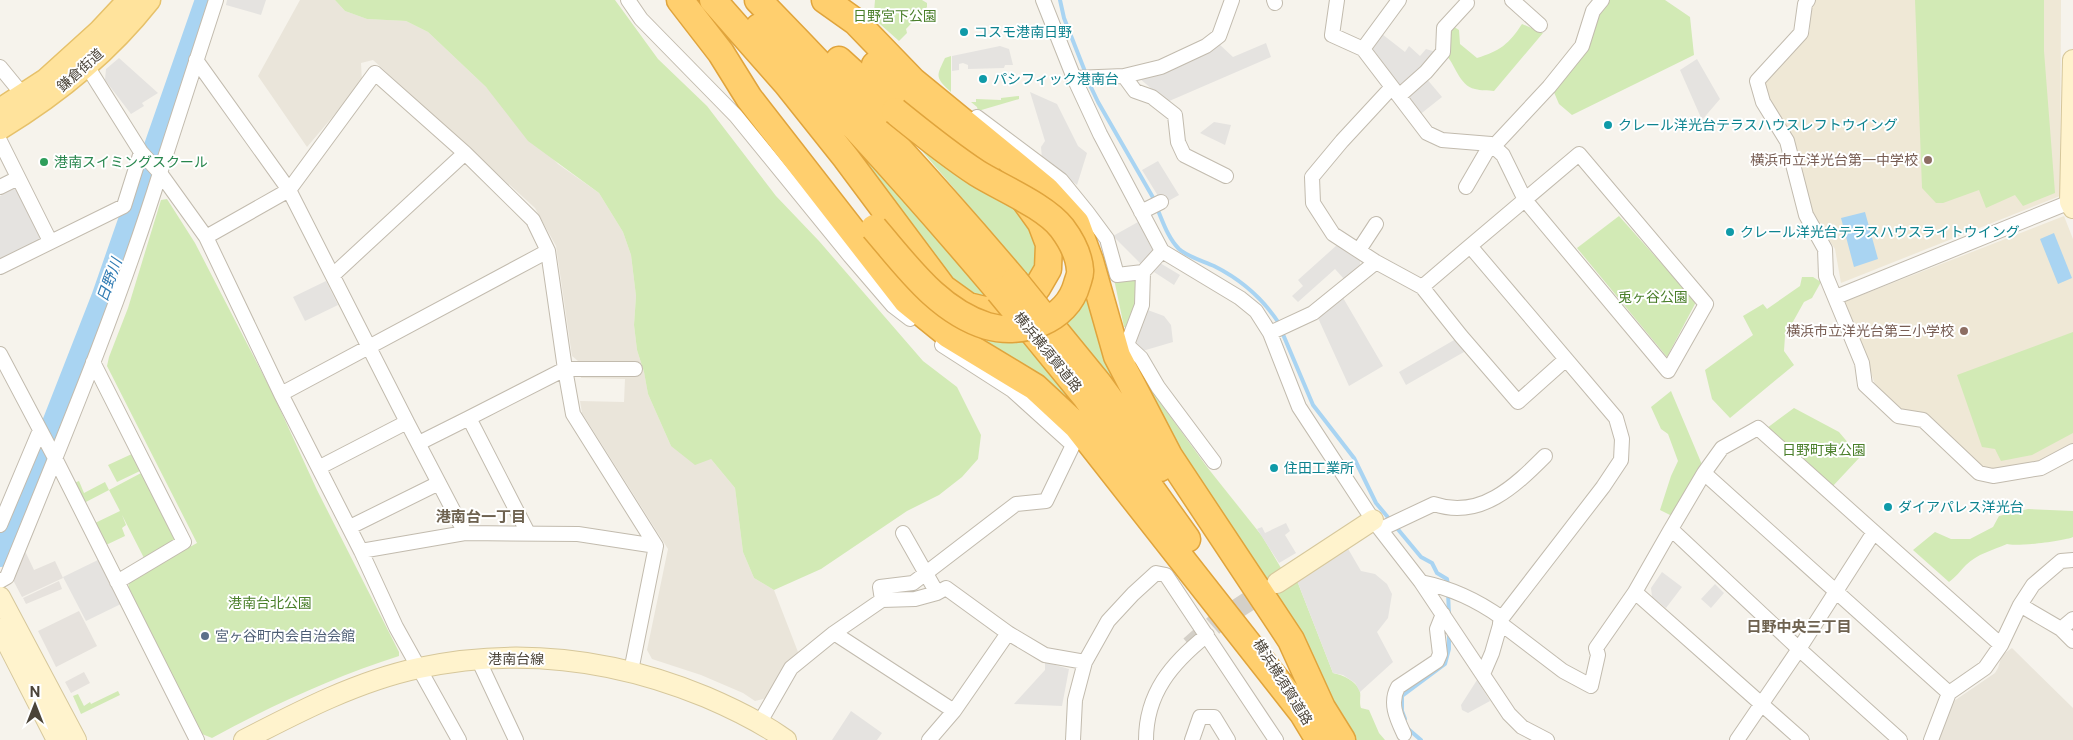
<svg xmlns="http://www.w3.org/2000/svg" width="2073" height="740" viewBox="0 0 2073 740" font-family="'Public Sans','Noto Sans JP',sans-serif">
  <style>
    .residential { fill: #eae5da }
    .industrial { fill: #e6e2dd }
    .education { fill: #efe8d6 }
    .green { fill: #d2eab5 }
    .parking { fill: #e5e3e0 }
    .water { fill: #a9d4f2 }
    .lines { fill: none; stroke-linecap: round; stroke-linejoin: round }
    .stream { stroke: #a9d4f2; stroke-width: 4 }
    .river { stroke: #a9d4f2; stroke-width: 22 }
    .secondary-tunnel { stroke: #d4d0c8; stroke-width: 20; stroke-dasharray: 20 10; stroke-linecap: butt }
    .street-casing { stroke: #c2bbae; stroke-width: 16 }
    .secondary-casing { stroke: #d6c79b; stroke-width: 22 }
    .primary-casing { stroke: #e6c16a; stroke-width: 25 }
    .highway-casing { stroke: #e0a43c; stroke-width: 29 }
    .street { stroke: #fff; stroke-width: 14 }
    .secondary { stroke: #fff3cd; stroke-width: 20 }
    .primary { stroke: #ffe39c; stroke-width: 22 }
    .highway { stroke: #ffcf6e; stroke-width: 26 }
    .highway-bridge-casing { stroke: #e0a43c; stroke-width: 29; stroke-linecap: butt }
    .highway-bridge { stroke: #ffcf6e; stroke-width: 26 }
    .culture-dot { fill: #0f9aa8; stroke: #fff; stroke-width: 2 }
    .education-dot { fill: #8d6e63; stroke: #fff; stroke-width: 2 }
    .leisure-dot { fill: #2e9e5b; stroke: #fff; stroke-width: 2 }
    .service-dot { fill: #5c6f8a; stroke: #fff; stroke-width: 2 }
    .labels { text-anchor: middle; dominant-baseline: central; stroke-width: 4; stroke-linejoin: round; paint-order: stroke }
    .park-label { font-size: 14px; fill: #4a7f2a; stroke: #fff }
    .culture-label { font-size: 14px; fill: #0d838f; stroke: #fff; text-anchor: start }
    .street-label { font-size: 14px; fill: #4b4439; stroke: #fff }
    .education-label { font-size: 14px; fill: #785e54; stroke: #fff; text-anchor: end }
    .leisure-label { font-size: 14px; fill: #27864d; stroke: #fff; text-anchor: start }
    .service-label { font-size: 14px; fill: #4e5e75; stroke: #fff; text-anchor: start }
    .water-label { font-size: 15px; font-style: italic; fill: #2e7ab2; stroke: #fff }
    .neighbourhood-label { font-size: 15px; font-weight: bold; fill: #6e6250; stroke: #fff }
  </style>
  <rect width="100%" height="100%" fill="#f6f3ec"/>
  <path class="residential" d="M300 0H335L345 11 367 19 406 21 428 32 486 87 558 164 599 193 623 232 631 255 636 296 634 325 637 350 644 372 648 394 671 446 711 459 735 488 743 552 754 578 774 590 798 652 779 674 767 698 755 701 743 693 701 675 652 659 647 650 668 549 582 413 580 401 624 402 625 379 581 378 578 361 572 356 556 246 535 208 373 60 361 63 362 82 307 147 258 76Z
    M2012 648 2073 708V740H1937L1951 703 1995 673 1998 668 2002 655Z"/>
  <path class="industrial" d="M25 551 34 570 55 561 63 578 22 597 13 580Z
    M59 581 62 589 26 604 23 598Z
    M79 611 97 646 56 667 38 631Z
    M84 672 90 683 71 693 65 682Z"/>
  <path class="education" d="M1813 0H2061L2060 196 1841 283 1835 249 1812 213 1786 124 1768 98 1763 80 1810 31V5Z
    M2064 216 2073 239V444L2038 465 1990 472 1979 467 1958 448 1899 413 1874 382 1867 359 1844 302Z"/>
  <path class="green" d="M335 0H615L658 59 707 106 776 196 819 241 923 361 957 387 981 435 978 459 962 477 939 495 907 511 821 569 774 590 754 578 743 552 735 488 711 459 695 465 671 446 648 394 644 372 637 350 634 325 636 296 631 255 623 232 599 193 528 141 486 87 428 32 406 21 367 19 345 11Z
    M875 0H922L927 3V7L906 29 907 33 899 41 871 16 874 12Z
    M1608 0H1665L1690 17 1694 55 1572 115 1559 104 1553 90 1596 15Z
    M1915 0H2044V51L2055 193 2023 206 2015 195 1986 208 1979 190 1943 203H1936L1922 188Z
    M1522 24 1543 33 1494 91C1488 90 1481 91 1475 89 1459 86 1455 63 1445 54L1451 25 1459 30 1460 44 1477 58C1500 51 1509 44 1522 24Z
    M951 56V92C935 77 936 77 945 58Z
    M1019 96V99L978 111 977 107 971 102H976V99L1001 100V98Z
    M837 124 994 302 984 303 950 283Z
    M917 145 1025 212 1042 252 1032 280Z
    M167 199 195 243 273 394 317 490 399 652V656C334 677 272 705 212 738L202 734 128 588 130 580 197 543 107 366 109 357 128 308 161 200Z
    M1619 216 1696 302 1667 357 1577 248Z
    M1138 277 1136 311 1129 327H1124L1114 279Z
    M1802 277H1813L1821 282 1812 298 1804 302 1785 336 1784 351 1794 365 1730 418 1712 399 1705 370 1753 335 1743 316 1763 304 1767 309 1800 286Z
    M1085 286 1104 340 1116 385 1063 320Z
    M967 332 1026 338 1078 406 1074 409Z
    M2073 332V433L2032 455 2001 461 1995 449 1982 447 1957 375Z
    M1137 364 1140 368 1154 394 1207 467 1262 536 1281 568 1274 573 1296 578 1333 673C1343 675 1357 681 1360 692 1361 697 1359 702 1361 708L1369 710 1379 733 1385 740H1342L1133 365Z
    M1671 391 1703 467 1674 517 1660 510 1671 476 1678 461 1668 434 1661 429 1651 407Z
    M1794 408 1839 432 1860 457 1832 487 1767 428Z
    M134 453 141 468 140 471 117 482 108 465Z
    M143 472 176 537 173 543 144 558 122 515 126 525 122 528 125 536 106 545 95 523 120 511 109 490 84 503 74 483 79 481 84 493 105 482 109 490Z
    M2028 509 2073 511V537C2065 541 2015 547 2007 544 1993 550 1977 554 1966 565 1960 571 1956 577 1949 582L1913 550 1935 532 1951 539H1970L1993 527 1999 516Z
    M118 691 120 695 81 714 73 696 78 694 84 706 90 702 91 704Z"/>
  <path class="parking" d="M227 0H266L261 15 226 5Z
    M1382 34 1405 52 1409 46 1420 56 1426 49 1436 52 1423 69 1399 85 1370 45Z
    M1266 43 1271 57 1167 102 1139 78 1219 44 1233 57Z
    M1000 46 1009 49 1013 65H1005L1004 68 968 69V65L963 63 959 64V70L952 71V56Z
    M119 58 158 93 142 103 144 106 131 114 105 80 106 69Z
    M1697 59 1720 99 1702 120 1680 70Z
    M1426 78 1442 97 1418 116 1404 99Z
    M1030 92 1057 104 1078 146 1087 153 1077 185 1042 159 1041 147 1045 141Z
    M1214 122 1231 125 1225 145 1200 133Z
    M1158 161 1179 195 1163 204 1142 170Z
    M14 189 18 190 42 235 40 241 0 260V196Z
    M1138 222 1152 249V255L1143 266 1113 236Z
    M1337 245 1360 261V265L1344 279 1335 269 1298 302 1292 296 1303 286 1298 280Z
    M1160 263 1180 275 1174 285 1154 272Z
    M326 281 338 305 305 321 293 297Z
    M1342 296 1383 366 1349 386 1318 318Z
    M1145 309 1164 316 1171 325 1173 342 1139 352 1132 340Z
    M1461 336 1471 348 1406 385 1399 372Z
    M1286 523 1290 531 1285 535 1296 553 1279 563 1257 529 1262 527 1265 533Z
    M1347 547 1361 571 1375 574 1387 584 1392 594 1388 618 1377 632 1393 662 1360 692 1355 683 1343 675 1333 673 1296 578Z
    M100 559 123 603 86 621 63 577Z
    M1662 572 1682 587 1666 608 1652 597 1651 588Z
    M1715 584 1724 593 1711 608 1701 599Z
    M1045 662 1069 669 1062 706 1014 704 1045 670Z
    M1477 680 1490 701 1468 713 1462 710 1461 705Z
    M851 711 882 733 877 740H832Z"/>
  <path class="water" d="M1865 212 1878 259 1854 267 1841 218Z
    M2054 233 2072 278 2058 284 2040 239Z"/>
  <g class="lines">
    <path class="stream" d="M1060 0 1064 18 1086 74
      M1088 81 1098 102 1155 201
      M1157 208C1163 222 1168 238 1179 249 1188 257 1203 261 1214 266 1242 280 1263 298 1280 325
      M1282 332 1313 405 1354 458 1376 503 1421 557 1432 563 1437 573 1447 579 1448 585
      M1448 592 1449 615
      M1405 719 1402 711V696L1445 664 1449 649V632
      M1407 728 1421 740"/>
    <path class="river" d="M1 556 102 298 206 0"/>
    <path class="secondary-tunnel" d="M1190 646 1221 619 1271 587"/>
    <g class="street-casing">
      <path id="street" d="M216 0 160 173 206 237 281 394 361 551 465 533 578 534 656 546
        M628 0 641 19 736 116 850 256 893 306 910 319
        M1043 0 1074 78 1100 134 1162 251 1240 298 1256 311 1270 333 1299 407 1373 520 1421 582 1509 714 1522 727 1547 740
        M1274 0 1275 3
        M1337 0 1332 35 1363 49
        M1512 0 1540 25
        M1808 0 1805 4 1801 33 1757 81 1763 102 1787 141 1806 215 1825 249 1826 276 1862 363 1865 385 1898 416 1923 420 1979 473 1993 476 2041 468 2073 451
        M196 60 289 190 407 422
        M0 67 23 95
        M1124 76 1135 91 1152 97 1175 115 1178 142 1184 155 1226 176
        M1074 78 1124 76 1161 67 1206 46 1219 36 1232 0
        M1392 87 1363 49 1399 0
        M1399 96 1426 72 1443 52 1444 28 1467 3
        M977 117 1061 180 1087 212 1107 239 1117 275 1143 272
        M0 141 50 241
        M1494 146 1549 87 1582 46 1593 11 1602 0
        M0 187 18 178
        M1466 187 1491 144
        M1141 212 1161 202
        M206 237 289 190 375 73 465 153 533 220 548 251
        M1359 250 1376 224
        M0 267 124 206 141 152
        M333 275 465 153
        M1422 287 1376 262 1333 234 1313 203 1312 177 1342 141 1392 87 1427 133 1442 140 1491 144 1503 155 1525 200 1668 371 1706 304 1579 154 1470 246
        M1836 297 2070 202
        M1270 333 1313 313 1376 262
        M942 345 1012 390 1073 445 1077 440
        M1127 345 1141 358 1158 387 1214 462
        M1125 350 1142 305 1143 272 1162 251
        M0 354 55 458 197 740
        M93 362 184 542 117 582
        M281 394 548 251 565 369H635
        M469 418 565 369 573 414 656 546 631 671
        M419 443 469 418 528 533
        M320 467 407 422 465 533
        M1704 473 1722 448 1758 428 1874 532
        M0 525 40 430
        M350 527 439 483
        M1381 529 1434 504C1480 520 1515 486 1545 456
        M1671 529 1635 592 1802 740
        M903 533 937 593
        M361 551 396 627 459 740
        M0 581 7 577C61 444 117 311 160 173L141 152 87 66
        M1421 582C1451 588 1477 600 1502 618
        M882 600 880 587 913 583 1016 504 1046 501 1073 445
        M2020 605 2033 585 2061 561 2073 560
        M2073 619 2061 629 2073 641
        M1500 623 1563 671 1591 686 1598 655 1596 648 1635 592
        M834 633 954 711
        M478 659 516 740
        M1085 662 1108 621 1133 594 1156 573 1166 575 1276 740
        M1483 674 1492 653 1502 618 1603 487 1621 460 1622 439 1616 418 1470 246 1422 287 1461 336 1518 402 1565 360
        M760 722 791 668 834 633 882 600 915 599 937 593 946 588 1008 633
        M1404 734C1397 719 1389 703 1398 687L1437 661 1440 654 1437 629 1443 614
        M929 740 954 711 1008 633 1045 655 1085 662 1075 700 1073 740
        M1146 740C1146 693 1172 663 1207 635
        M1192 740 1200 717H1214L1228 740
        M1737 740 1799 649 1874 532 2001 645
        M1900 740 1799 649 1671 529 1704 473 1949 693
        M1931 740 1949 693 1985 668 2001 645 2020 605 2061 629"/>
    </g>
    <g class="secondary-casing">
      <path id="secondary" d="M2073 60 2070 202 2073 208
        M1277 583 1373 520
        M0 597 76 740
        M0 629 57 740
        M244 740C300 711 358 681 419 668 517 647 614 659 706 697 734 709 761 722 786 740"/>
    </g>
    <g class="primary-casing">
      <path id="primary" d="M0 110 46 80 99 32 129 0
        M0 128C56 94 108 52 149 0"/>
    </g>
    <g class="highway-casing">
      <path id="highway" d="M680 0 721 53 749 98 907 301 949 335 1035 387 1077 426 1305 716
        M713 0 787 84 846 158 943 288 968 306 989 311 1014 302 1037 288 1048 269 1049 244 1041 223 1023 198
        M758 0C847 91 933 184 1015 281
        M825 0 856 22 913 81 1046 190 1076 223 1090 261 1117 356 1169 456 1291 640 1322 708
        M759 27C843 111 922 200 999 291
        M839 60 895 111
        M875 65 906 100 986 167
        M1040 312 1098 383 1160 468
        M1022 319 1085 396 1187 539
        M1314 695 1342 740
        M1296 702 1319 740"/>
    </g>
    <use href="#street" class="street"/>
    <use href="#secondary" class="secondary"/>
    <use href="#primary" class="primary"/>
    <use href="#highway" class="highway"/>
    <g class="highway-bridge-casing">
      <path id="highway-bridge" d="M874 228C906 265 938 311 987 326 1022 336 1067 321 1077 284 1078 280 1081 274 1080 270 1079 255 1071 240 1062 228 1045 206 1001 188 977 173 948 154 921 132 895 111
        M1015 281 1040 312
        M999 291 1022 319"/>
    </g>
    <use href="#highway-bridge" class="highway-bridge"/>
  </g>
  <g class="culture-dot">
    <circle cx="964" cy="32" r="5"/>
    <circle cx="983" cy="79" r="5"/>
    <circle cx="1608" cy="125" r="5"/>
    <circle cx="1730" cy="232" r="5"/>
    <circle cx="1274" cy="468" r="5"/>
    <circle cx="1888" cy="507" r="5"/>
  </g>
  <g class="education-dot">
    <circle cx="1928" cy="160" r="5"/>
    <circle cx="1964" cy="331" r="5"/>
  </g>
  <circle class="leisure-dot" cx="44" cy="162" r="5"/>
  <circle class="service-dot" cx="205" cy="636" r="5"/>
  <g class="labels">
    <g class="park-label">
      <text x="895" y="16">日野宮下公園</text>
      <text x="1653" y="297">兎ヶ谷公園</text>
      <text x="1824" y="450">日野町東公園</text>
      <text x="270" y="603">港南台北公園</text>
    </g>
    <g class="culture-label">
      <text x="974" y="32">コスモ港南日野</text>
      <text x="993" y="79">パシフィック港南台</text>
      <text x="1618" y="125">クレール洋光台テラスハウスレフトウイング</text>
      <text x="1740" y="232">クレール洋光台テラスハウスライトウイング</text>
      <text x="1284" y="468">住田工業所</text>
      <text x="1898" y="507">ダイアパレス洋光台</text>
    </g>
    <g class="street-label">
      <text transform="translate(80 70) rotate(-42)">鎌倉街道</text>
      <text transform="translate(1048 352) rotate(51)">横浜横須賀道路</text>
      <text x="516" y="659">港南台線</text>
      <text transform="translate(1283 682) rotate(58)">横浜横須賀道路</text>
    </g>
    <g class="education-label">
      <text x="1918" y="160">横浜市立洋光台第一中学校</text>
      <text x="1954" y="331">横浜市立洋光台第三小学校</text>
    </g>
    <g class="leisure-label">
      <text x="54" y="162">港南スイミングスクール</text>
    </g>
    <g class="service-label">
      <text x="215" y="636">宮ヶ谷町内会自治会館</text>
    </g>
    <g class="water-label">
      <text transform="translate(109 280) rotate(-70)">日野川</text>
    </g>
    <g class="neighbourhood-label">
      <text x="481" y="516">港南台一丁目</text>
      <text x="1799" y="626">日野中央三丁目</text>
    </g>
  </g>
  <g transform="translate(35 705)" stroke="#ffffff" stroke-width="4" paint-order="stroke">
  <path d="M0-4L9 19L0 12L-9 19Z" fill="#4b4439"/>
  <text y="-8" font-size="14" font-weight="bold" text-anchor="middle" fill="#4b4439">N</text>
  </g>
</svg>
